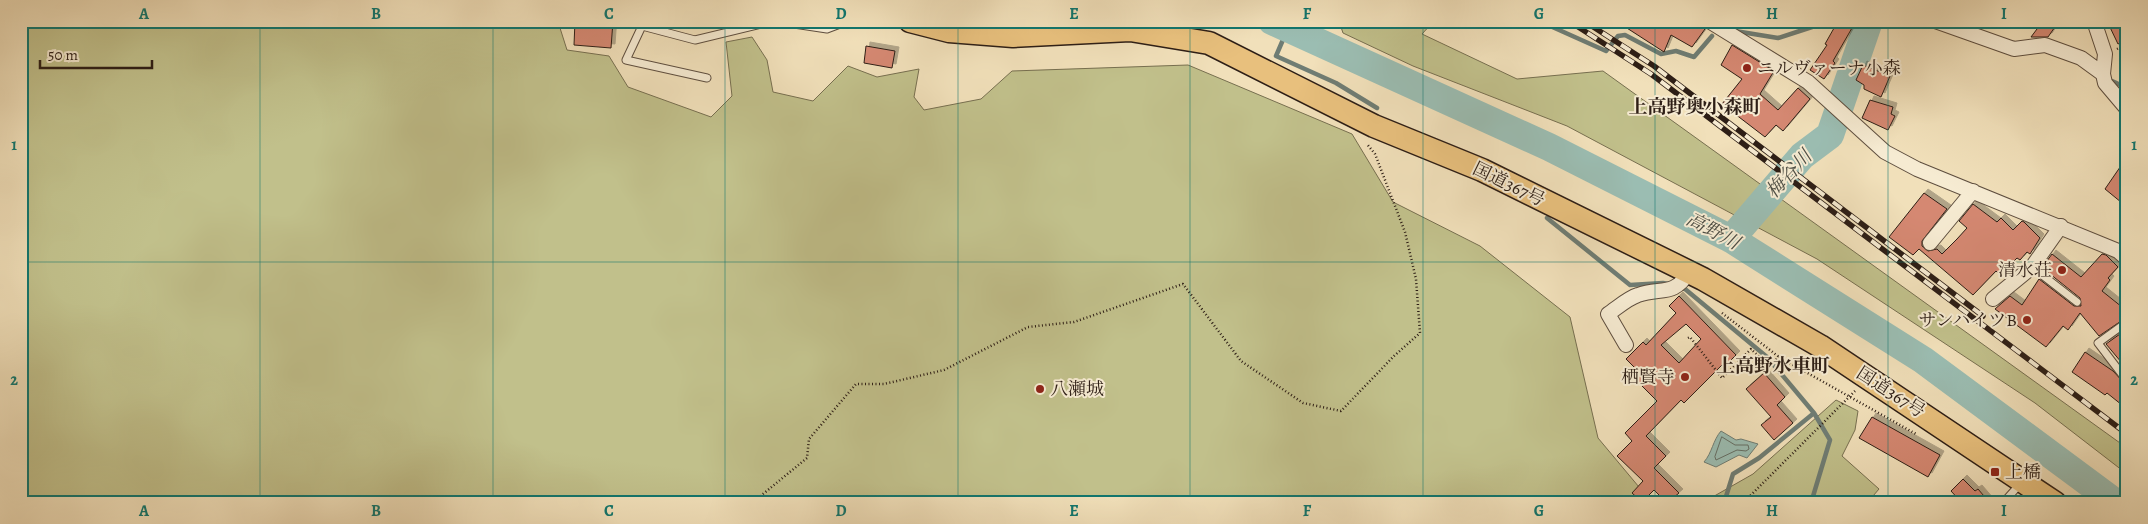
<svg xmlns="http://www.w3.org/2000/svg" width="2148" height="524" viewBox="0 0 2148 524" font-family="Alegreya,'Noto Serif JP',serif">
  <style>
    .green { fill: #c1c08b; stroke: #776f50 }
    .water { fill: #9bbdb2; stroke: #6f7d74 }
    .lines { fill: none; stroke-linecap: round; stroke-linejoin: round }
    .shore { stroke: #646e64; stroke-width: 1 }
    .stream { stroke: #6f7d74; stroke-width: 4.5 }
    .river { stroke: #9bbdb2; stroke-width: 28 }
    .building { fill: #d58872; stroke: #2d1e16; fill-rule: evenodd; filter: url(#shadow) }
    .service-casing { stroke: #5e4e3f; stroke-width: 9 }
    .minor-casing { stroke: #5e4e3f; stroke-width: 16 }
    .trunk-casing { stroke: #2d1e16; stroke-width: 25 }
    .path { stroke: #2d1e16; stroke-width: 2.5; stroke-dasharray: 1 2.5; stroke-linecap: butt }
    .service { stroke: #f6ebd2; stroke-width: 7 }
    .minor { stroke: #f6ebd2; stroke-width: 14 }
    .trunk { stroke: #e8c07d; stroke-width: 22 }
    .rail-casing { stroke: #2d1e16; stroke-width: 5.5 }
    .rail { stroke: #f6ebd2; stroke-width: 4; stroke-dasharray: 11; stroke-linecap: butt }
    .grid { fill: none; stroke: #0f766e; stroke-width: 1; stroke-opacity: 0.55 }
    .poi-dot { fill: #8f2418; stroke: #f6ebd2; stroke-width: 2 }
    .labels { text-anchor: middle; dominant-baseline: central; stroke-width: 4; stroke-linejoin: round; paint-order: stroke }
    .poi-label { font-size: 18px; fill: #2d1e16; stroke: #f6ebd2; text-anchor: start }
    .street-label { font-size: 18px; fill: #2d1e16; stroke: #f6ebd2 }
    .neighbourhood-label { font-size: 19px; font-weight: bold; fill: #2d1e16; stroke: #f6ebd2 }
    .water-label { font-size: 19px; font-style: italic; fill: #4e4e45; stroke: #f6ebd2 }
    .neatline { fill: none; stroke: #0f766e; stroke-width: 2 }
    .grid-label { font-size: 16px; text-anchor: middle; font-weight: bold; fill: #0f766e }
  </style>
  <defs>
    <filter id="shadow"><feDropShadow dx="4" dy="-4" stdDeviation="0" flood-color="#0004"/></filter>
  </defs>
  <rect width="100%" height="100%" fill="#f1e0ba"/>
  <filter id="stains"><feTurbulence type="fractalNoise" baseFrequency=".004" numOctaves="4"/><feColorMatrix values="0 0 0 0 .2 0 0 0 0 .09 0 0 0 0 .02 0 0 0 .5 -.17"/></filter>
  <radialGradient id="worn" r=".72"><stop offset=".6" stop-color="#630" stop-opacity="0"/><stop offset="1" stop-color="#630" stop-opacity=".3"/></radialGradient>
  <path class="green" d="M21 21H531L560 28 567 50 609 56 628 87 711 117 732 96 726 42 752 37 767 60 773 92 813 101 848 66 877 77 919 69 914 97 924 110 981 99 1012 71 1188 65 1352 134 1393 202 1480 246 1570 317 1598 438 1649 499 1664 503H21Z
    M1339 21H1434L1422 34 1517 79 1603 71 2127 448V474L2035 403 1817 259 1567 126 1413 66 1343 33Z
    M1836 400 1858 411 1855 430 1842 456 1879 489 1867 503H1702L1753 474Z"/>
  <path class="water" d="M1721 431 1736 440 1741 439 1758 444 1747 458 1739 455 1716 467 1704 462C1712 453 1713 440 1721 431Z"/>
  <g class="lines">
    <path class="shore" d="M1722 437 1735 445H1748L1749 449 1746 451 1737 450 1716 460 1715 457Z"/>
    <path class="stream" d="M1539 21 1606 51 1618 36 1625 35 1661 54 1676 51 1694 57 1712 36
      M1288 28 1276 56 1336 83 1377 108
      M1735 31 1778 38 1812 27 1817 21
      M2112 81 2127 88
      M1547 218 1630 285 1663 283 1669 284
      M1678 287 1685 289 1767 357 1814 413 1830 440 1811 503
      M1724 503 1733 474 1759 458 1814 413"/>
    <path class="river" d="M1272 21 1549 147 1731 239 1923 360 2116 503
      M1731 239 1802 156 1830 135 1869 21"/>
  </g>
  <path class="building" d="M575 21H613L611 48 574 45Z
    M1616 21H1700L1705 29 1692 47 1671 35 1664 52Z
    M1838 21H1856L1833 61 1835 63 1824 79 1810 70 1827 45 1825 44Z
    M2043 21H2059L2048 37H2031Z
    M2107 21H2127V40L2118 44Z
    M1732 45 1774 71 1760 94 1778 110 1798 88 1810 99 1783 131 1776 125 1765 137 1722 104 1742 79 1721 65Z
    M866 46 895 51 892 68 864 63Z
    M1863 65 1890 76 1881 97 1864 89V85L1856 80Z
    M1870 100 1893 107 1891 114 1895 116 1888 130 1862 118Z
    M2127 157V207L2105 189Z
    M1924 193 1947 209 1922 241V246L1928 251 1937 249 1942 254 1957 239 1967 228 1959 221 1973 204 1997 222 2001 218 2013 230 2022 221 2024 222 2040 238 2030 254 2027 252 2020 260 2017 258 2000 275 1996 271 1973 295 1919 249 1913 255 1889 237Z
    M2052 254 2081 277 2102 254 2106 255 2118 267 2108 278 2110 280 2102 291 2127 311V317L2099 336 2080 313 2068 330 2063 326 2046 347 1995 309 2010 296 2022 305 2039 279 2074 306H2081L2080 298 2045 270 2047 267 2044 265Z
    M1679 296 1736 355 1724 367 1722 365 1684 403 1681 400 1646 436 1666 456 1654 468 1679 493 1667 503 1654 490 1642 502 1632 493 1643 481 1617 456 1632 441 1625 433 1657 401 1634 378 1639 372 1626 359 1643 342 1646 345 1676 313 1669 306ZM1686 324 1701 339 1679 363 1661 345Z
    M2127 329V369L2106 344Z
    M2085 352 2113 371 2127 386V409L2107 393 2105 395 2072 372Z
    M1764 373 1785 397 1777 405 1793 423 1774 440 1761 425 1771 417 1746 389Z
    M1872 417 1940 455 1928 477 1859 438Z
    M1963 479 1975 491 1978 489 1990 503H1962L1951 491Z"/>
  <g class="lines">
    <g class="service-casing">
      <path id="service" d="M707 78 626 60 642 26 695 40 774 21 827 29 848 21
        M2032 267 2077 302
        M2127 322 2098 343 2127 381
        M2003 503 2021 483"/>
    </g>
    <g class="minor-casing">
      <path id="minor" d="M1709 21 1808 82 1885 152 1917 169 2118 251 2127 259
        M1935 21 2014 49 2045 45 2081 58 2103 74
        M2094 21 2105 54 2103 74 2105 83 2127 109
        M1930 243 1973 191
        M1993 299 2032 267 2061 226
        M1626 345 1608 314C1617 308 1628 298 1638 295 1661 287 1674 297 1689 272"/>
    </g>
    <g class="trunk-casing">
      <path id="trunk" d="M910 21 949 31 1013 36 1130 30 1209 43 1374 126 1482 170 1703 279 1820 346 2055 503"/>
    </g>
    <path class="path" d="M2076 21 2081 26
      M2117 49 2127 44
      M1722 313 1779 357 1916 434
      M1688 338 1690 337 1722 378 1751 349 1769 366 1779 357
      M752 503 807 458 809 439 856 384H884L944 370 1028 327 1074 322 1183 284 1241 361 1303 403 1341 411 1394 356 1420 333 1416 279 1405 232 1375 154 1367 144
      M1743 503 1855 391"/>
    <use href="#service" class="service"/>
    <use href="#minor" class="minor"/>
    <use href="#trunk" class="trunk"/>
    <g class="rail-casing">
      <path id="rail" d="M1569 21 1651 74 2127 434
        M1584 21 1654 66 1983 316"/>
    </g>
    <use href="#rail" class="rail"/>
  </g>
  <path class="grid" d="M260 21V503M493 21V503M725 21V503M958 21V503M1190 21V503M1423 21V503M1655 21V503M1888 21V503M21 262H2127"/>
  <g class="poi-dot">
    <circle cx="1747" cy="68" r="5"/>
    <circle cx="2062" cy="270" r="5"/>
    <circle cx="2027" cy="320" r="5"/>
    <circle cx="1685" cy="377" r="5"/>
    <circle cx="1040" cy="389" r="5"/>
    <rect x="1990" y="467" width="10" height="10" rx="2.5"/>
  </g>
  <g class="labels">
    <g class="poi-label">
      <text x="1757" y="68">ニルヴァーナ小森</text>
      <text x="2052" y="270" text-anchor="end">清水荘</text>
      <text x="2017" y="320" text-anchor="end">サンハイツB</text>
      <text x="1675" y="377" text-anchor="end">栖賢寺</text>
      <text x="1050" y="389">八瀬城</text>
      <text x="2005" y="472">上橋</text>
    </g>
    <g class="street-label">
      <text transform="translate(1509 184) rotate(26)">国道367号</text>
      <text transform="translate(1891 392) rotate(33)">国道367号</text>
    </g>
    <g class="neighbourhood-label">
      <text x="1695" y="107">上高野奥小森町</text>
      <text x="1773" y="366">上高野水車町</text>
    </g>
    <g class="water-label">
      <text transform="translate(1789 174) rotate(-47)">梅谷川</text>
      <text transform="translate(1713 231) rotate(28)">高野川</text>
    </g>
  </g>
  <rect width="2148" height="524" fill="none" stroke="#f1e0ba" stroke-width="55"/>
  <path d="M40 60v8h112v-8" fill="none" stroke="#2d1e16" stroke-width="2.5"/>
  <text x="48" y="60" font-size="15" fill="#2d1e16" stroke="#f6ebd2" stroke-width="4" paint-order="stroke">50 m</text>
  <rect x="28" y="28" width="2092" height="468" class="neatline"/>
  <g class="grid-label">
    <text x="144" y="19">A</text>
    <text x="376" y="19">B</text>
    <text x="609" y="19">C</text>
    <text x="841" y="19">D</text>
    <text x="1074" y="19">E</text>
    <text x="1307" y="19">F</text>
    <text x="1539" y="19">G</text>
    <text x="1772" y="19">H</text>
    <text x="2004" y="19">I</text>
    <text x="14" y="150">1</text>
    <text x="2134" y="150">1</text>
    <text x="14" y="385">2</text>
    <text x="2134" y="385">2</text>
    <text x="144" y="516">A</text>
    <text x="376" y="516">B</text>
    <text x="609" y="516">C</text>
    <text x="841" y="516">D</text>
    <text x="1074" y="516">E</text>
    <text x="1307" y="516">F</text>
    <text x="1539" y="516">G</text>
    <text x="1772" y="516">H</text>
    <text x="2004" y="516">I</text>
  </g>
  <rect width="100%" height="100%" filter="url(#stains)"/>
  <rect width="100%" height="100%" fill="url(#worn)"/>
</svg>
